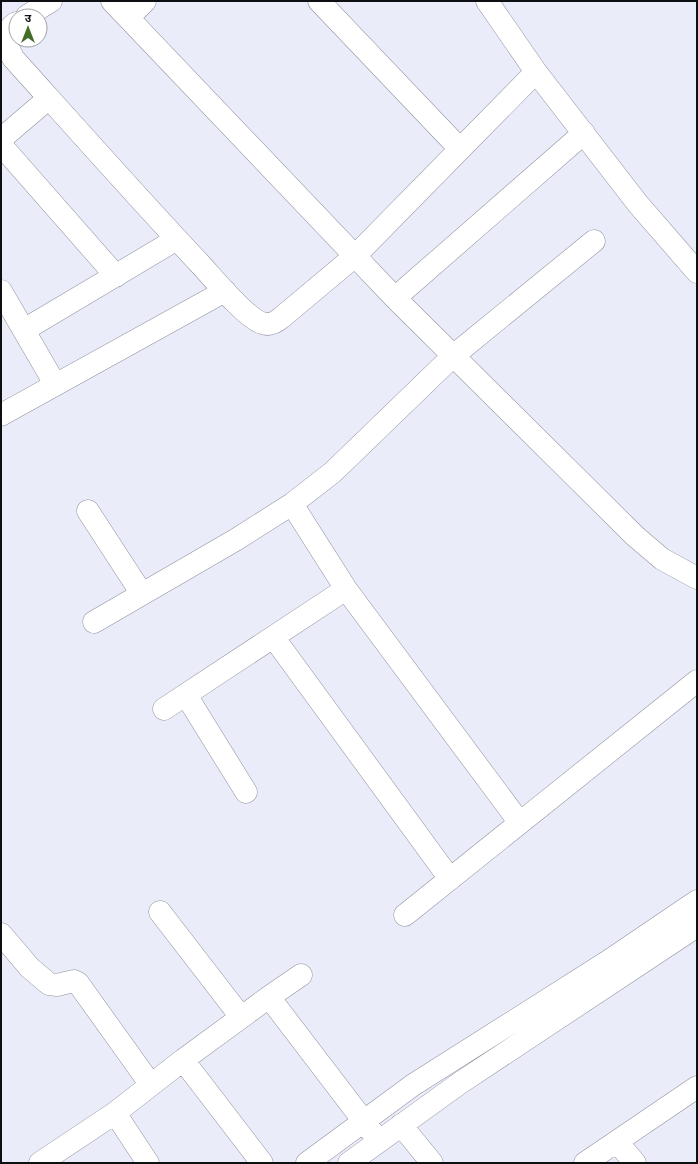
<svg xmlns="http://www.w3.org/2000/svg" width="698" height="1164" viewBox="0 0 698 1164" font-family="'Archivo Narrow','Noto Sans Devanagari',sans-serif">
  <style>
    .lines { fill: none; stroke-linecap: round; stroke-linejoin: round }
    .minor-casing { stroke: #8f919d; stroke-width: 23 }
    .minor { stroke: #fff; stroke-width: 22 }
  </style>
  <rect width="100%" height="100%" fill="#eaecfa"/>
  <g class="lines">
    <g class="minor-casing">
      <path id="minor" d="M112 1 395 298 635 536 662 559 697 578
        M319 1 460 149
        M487 1 536 72 638 204 697 272
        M27 16 51 1
        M128 18 145 1
        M16 23C1 33 7 45 13 58 75 127 137 197 201 265 213 278 246 318 262 323 269 326 276 322 281 318L355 256 536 72
        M1 139 49 98
        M1 145 116 276
        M1 291 55 384
        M395 298 584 133
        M24 330 177 239
        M1 415 225 291
        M292 504 346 589 520 823
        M88 511 142 594
        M94 622 237 539 292 504 333 472 453 356 594 241
        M274 638 450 879
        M186 695 246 792
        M164 709 346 589
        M160 912 241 1017
        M405 915 697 681
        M1 934 30 968 49 984 57 985 74 981 78 983 151 1085
        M269 997 372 1132
        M183 1060 262 1163
        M115 1113 148 1163
        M401 1125 432 1163
        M617 1142 635 1163
        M40 1163 115 1113 183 1060 269 997 301 975
        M307 1163 413 1085 607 962 697 901
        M349 1163 460 1083 697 926
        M585 1163 697 1087"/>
    </g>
    <use href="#minor" class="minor"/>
  </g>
  <rect width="698" height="1164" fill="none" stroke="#0e0f13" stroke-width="4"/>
  <g transform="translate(28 28)"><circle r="19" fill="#ffffff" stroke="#9f9fa1"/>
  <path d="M0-3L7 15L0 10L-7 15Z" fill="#456d28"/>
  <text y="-6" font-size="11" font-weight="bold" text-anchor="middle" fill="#0e0f13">उ</text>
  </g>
</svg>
